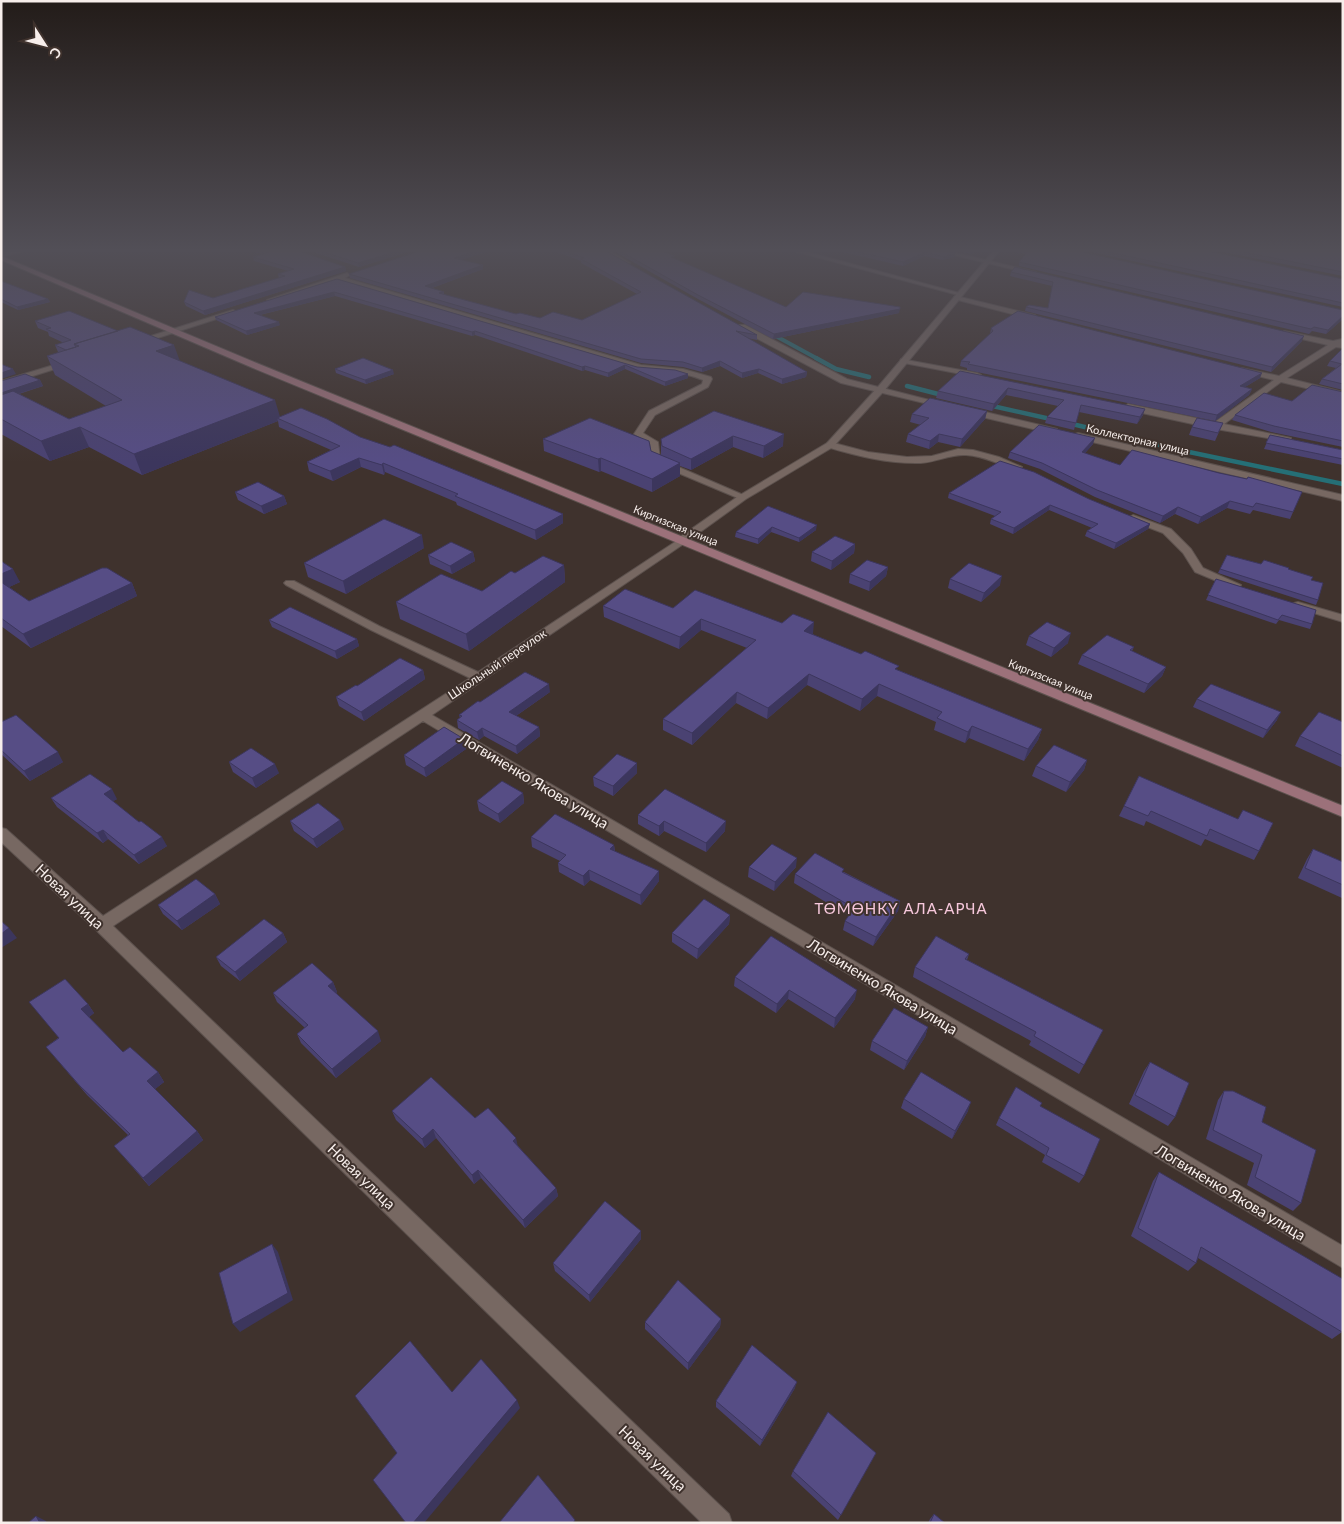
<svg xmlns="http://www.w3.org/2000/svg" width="1344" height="1524" viewBox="0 0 1344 1524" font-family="Lato,sans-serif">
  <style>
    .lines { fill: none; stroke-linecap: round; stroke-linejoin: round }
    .stream-far1 { stroke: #256f76; stroke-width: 4 }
    .stream { stroke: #256f76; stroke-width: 4.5 }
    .minor-casing { stroke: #5c514d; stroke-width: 2 }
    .tertiary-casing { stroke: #5c514d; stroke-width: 2 }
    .secondary-casing { stroke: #5c514d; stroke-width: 2 }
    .minor { fill: #776862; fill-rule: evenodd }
    .tertiary { fill: #776862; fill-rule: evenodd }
    .secondary { fill: #9c717a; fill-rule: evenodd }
    .wall { fill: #4a4272 }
    .shaded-wall { fill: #3c365d }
    .building { fill: #564d85; stroke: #3c365d }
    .labels { text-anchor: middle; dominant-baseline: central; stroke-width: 4; stroke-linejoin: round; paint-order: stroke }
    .far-street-label { font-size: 11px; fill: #f7eeeb; stroke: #3f322d }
    .street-label { font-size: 12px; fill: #f7eeeb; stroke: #3f322d }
    .near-street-label { font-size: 15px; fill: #f7eeeb; stroke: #3f322d }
    .quarter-label { font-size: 15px; letter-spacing: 1px; fill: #f7c8dc; stroke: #3f322d }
  </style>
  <rect width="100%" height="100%" fill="#3f322d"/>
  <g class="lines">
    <path class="stream-far1" d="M772 334 818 359"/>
    <path class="stream" d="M816 358 836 369 869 377
      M907 386 946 396
      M988 405 1055 420
      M1068 423 1189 452 1343 484"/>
    <g class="minor-casing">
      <path id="minor" d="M16 250H28L1 257V253Z
        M601 250H608L630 263 625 264Z
        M790 250H800L963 294 958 295Z
        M933 250H944L1036 272 1033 274Z
        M347 273 350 275 345 278 641 365 683 369 711 377 712 379 708 387 655 415 643 433 658 442 660 459 748 497 743 500 740 499 652 462 650 443 634 434 649 411 702 384 703 380C682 371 661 373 638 369L338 280 272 301 267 300Z
        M956 296 1035 315 1036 317 1032 319 954 299V297Z
        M233 310 237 312 235 313 139 344 132 342Z
        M739 325H745L847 379 949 405 945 408 841 383 739 329Z
        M1284 331 1333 341 1342 339 1343 348 1336 347 1287 378 1343 392V397L1281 382 1224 424 1291 438V442L1216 429 1128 410 1124 407 1128 404 1215 422 1274 380 1241 372V368L1279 376 1328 345 1284 335Z
        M901 359 977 373 981 375 977 377 904 363 900 361Z
        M67 361 74 363 1 386V381Z
        M968 408 1057 429 1058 431 1054 434 965 413 964 411Z
        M1078 433 1343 495V501L1075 438V434Z
        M830 442 868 452 907 457 932 456 958 449 973 450 999 457 1022 467 1017 470C1000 465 984 456 966 455 951 454 936 462 921 463 889 464 857 456 827 447V443Z
        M1133 515 1171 529 1191 549 1203 568 1241 585 1239 587H1231L1195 572 1183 553 1163 533 1129 520 1128 518Z
        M681 538 686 541 685 543 432 715 1343 1246V1268L423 721 113 926 729 1514 732 1523H702L96 930 1 842V828L6 829 103 916 470 678 371 630 286 585 284 583 286 581H294L379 626 478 672Z
        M1298 602 1343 615V622L1294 607 1292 605 1294 603Z"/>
    </g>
    <g class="tertiary-casing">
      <path id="tertiary" d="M994 250H1000L883 392 833 447 746 499 685 543H677L676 541 677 539 740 495 827 443 877 388Z"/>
    </g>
    <g class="secondary-casing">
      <path id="secondary" d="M1 256 259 364 1343 806V817L253 368 1 260Z"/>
    </g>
    <use href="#minor" class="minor"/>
    <use href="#tertiary" class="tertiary"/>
    <use href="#secondary" class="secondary"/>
  </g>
  <path class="wall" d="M246 250H296L345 267 346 271 205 315 186 306 184 302 213 298 279 278 278 274 288 271 254 261 253 257 262 254Z
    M307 250H414L359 267Z
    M423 250H493L461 259 483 269 432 288 444 292V295L516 314 540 318 582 320 637 294 581 263V261L552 250H604L757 335V340L747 338 807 372 806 377 782 384 758 373 742 378 720 366 702 372 683 367 641 363 350 278 349 274Z
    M612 250H660L675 259 786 307 899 313 773 339 698 299Z
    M834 250H941L955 253 954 257 943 260 924 256 903 266Z
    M952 250H979L971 254Z
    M1007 250H1073L1343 310V319L1326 334 1312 331 1309 334 1019 266V262L1026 254Z
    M1082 250H1203L1343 279V307Z
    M1214 250H1336L1343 252V276Z
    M1011 272 1302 341 1271 372 1025 311 1026 307 1048 308 1052 286 1010 276Z
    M337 279 637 367 688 378 665 386 625 369 608 377 585 370 582 371 475 335 472 336 335 296 260 315 280 325 247 335 216 320 215 317Z
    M1 281 48 299 50 302 18 310 1 302Z
    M35 321 180 361 280 417 360 437 563 514V523L536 540 457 505 456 502 385 472 384 475 361 467 333 481 309 471 307 462 331 450 279 427 278 421 142 475 89 447 50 461 1 434V381L40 380 43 386 19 394 69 419 106 406 55 375 47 356 59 353 58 352 55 345 64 343 49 336 48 332 38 328Z
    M991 328 1260 378 1245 387 1252 389 1249 395 1215 421 967 370V368L960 366 961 361 990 334Z
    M1343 348V390L1319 384 1322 379 1336 368 1327 366 1330 361Z
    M335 369 394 374 366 384 336 373Z
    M960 371 1143 415 1137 424 1079 412 1074 430 1045 423 1047 417 1058 406 1006 395 992 411 936 398 938 391Z
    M1343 392V447L1271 432 1232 420 1235 415 1292 401Z
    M714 411 783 446 763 458 733 447 691 470 680 466V476L652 492 601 471 599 472 544 451 543 439 651 451 661 456V439Z
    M987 411 985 419 960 447 938 442 929 449 906 442 908 434 921 425 910 422 912 414Z
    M1223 423 1215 441 1189 435 1192 427Z
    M1270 435 1343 450V465L1264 449Z
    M1093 444 1085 453 1120 465 1219 473 1302 492 1290 519 1253 510 1250 514 1227 508 1198 524 1175 514 1160 523 1095 497 1040 469 1008 458 1010 452Z
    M235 492 284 496 287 504 264 514 238 500Z
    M949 493 1089 499 1150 524 1148 529 1114 549 1085 536 1087 531 1092 528 1049 510 1013 534 990 524 991 519 995 516 948 498Z
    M768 506 816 530 799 542 771 532 758 544 735 537 736 532Z
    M855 544 854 553 831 570 811 561 812 552Z
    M424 548 346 594 308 577 304 563Z
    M473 552 475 561 452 574 430 564 428 555Z
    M1227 555 1261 564 1288 569 1318 600 1316 605 1218 573Z
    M1 561 20 582 9 587 29 601 132 583 137 596 31 648 1 626Z
    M564 565 565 582 469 651 400 619 396 602 482 591 515 573Z
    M888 567 886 576 869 591 849 583 850 574Z
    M950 579 1000 585 981 602 948 588Z
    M1216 579 1312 624 1310 629 1279 620 1276 624 1206 600Z
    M603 606 673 608 782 623 813 634H812L898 670 1042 729 1038 740 1024 761 969 738 965 743 934 730 936 722 877 696 860 711 807 685 767 719 736 703 692 745 663 730V719L747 648 701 630 679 649 604 617Z
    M269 620 357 639 359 646 337 659 272 627Z
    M1029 636 1068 643 1051 657 1026 645Z
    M1134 647 1132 651 1166 667 1162 676 1144 693 1078 664 1082 655Z
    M423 670 425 679 364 721 339 706 336 697 357 686Z
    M550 692 516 716 539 727 540 736 517 754 484 736 479 740 458 728 457 720 460 718 459 715 480 702Z
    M1197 699 1277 720 1263 738 1193 707Z
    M1 722 63 762 30 781 1 754Z
    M1343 722V768L1295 746 1300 736Z
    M466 749 426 777 406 765 404 755Z
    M1087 760 1084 770 1066 792 1032 776 1036 766Z
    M229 762 279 773 256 788 233 772Z
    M637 763V773L613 796 594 786 593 777Z
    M1139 776 1259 851 1254 860 1205 839 1201 846 1146 821 1144 826 1119 816Z
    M523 793 524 803 500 823 479 811 477 801Z
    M51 798 117 799 113 801 167 846 139 864 108 839 103 843 57 807Z
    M638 815 725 831 706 852 664 831 659 836 638 824Z
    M290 821 344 829 317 848 294 831Z
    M531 837 614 845 615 851 659 881 641 905 590 880 584 886 559 872 558 863 560 861 532 847Z
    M1313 849 1343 862 1342 898 1298 878 1307 859Z
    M749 867H796L774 891 748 877Z
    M844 872 900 901 898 911 873 946 843 930 845 921 849 916 794 883 795 874Z
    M215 894 220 904 182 930 163 914 158 905Z
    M730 915 729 924 697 959 672 942V933Z
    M283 933 287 942 240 981 221 966 216 957Z
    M969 954 967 960 1103 1030 1079 1074 1029 1045 1031 1041 913 977 915 967Z
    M735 977 855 999 834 1028 788 999 776 1013 734 986Z
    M333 982 337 992 336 993 381 1041 336 1078 301 1043 297 1034 305 1028 277 1002 273 993Z
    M88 1004 94 1013 89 1017 123 1052 158 1072 164 1082 155 1089 197 1131 203 1140 149 1186 114 1146 128 1135 87 1095 46 1047 58 1038Z
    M928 1027 925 1037 904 1070 870 1050 872 1041Z
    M1150 1062 1175 1117 1168 1126 1129 1104 1144 1071Z
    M1224 1091 1262 1122 1301 1203 1293 1211 1247 1185 1254 1163 1206 1139 1218 1100Z
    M904 1099 968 1111 952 1139 901 1108Z
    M1040 1106 1084 1176 1079 1183 1042 1162 1045 1155 996 1125 999 1118Z
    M392 1111 475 1118 518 1146 556 1188 558 1196 525 1228 481 1178 474 1184 436 1138 425 1148 396 1120Z
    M1159 1172 1342 1332 1332 1339 1198 1258 1196 1263 1188 1271 1131 1236 1153 1181Z
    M641 1239 590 1302 555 1271 553 1263Z
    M721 1319 720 1327 688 1370 645 1329V1322Z
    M795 1388 760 1446 716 1407V1401Z
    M876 1453 838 1520 791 1476 793 1471Z
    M934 1514 945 1523H928L930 1519Z"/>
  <path class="shaded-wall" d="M401 250H414L359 267 358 263Z
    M479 250H493L455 262 454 258Z
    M972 250H979L971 254Z
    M925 252 924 256 903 266V262Z
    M955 253 954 257 943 260 944 257Z
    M483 265V269L426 290 425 286Z
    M345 267 346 271 205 315 203 311Z
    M334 292 335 296 255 316 254 313Z
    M48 299 50 302 18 310 17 307Z
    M900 309 899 313 773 339 774 334Z
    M1343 316V319L1326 334 1328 330Z
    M279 322 280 325 247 335 246 331Z
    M475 331V335L472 336V332Z
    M1304 336 1302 341 1271 372 1272 367Z
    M174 345 181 364 156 351Z
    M720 361V366L702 372V368Z
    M625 365V369L608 377V373Z
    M585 366V370L582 371V367Z
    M13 369 16 374 1 379V373Z
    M759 369 758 373 742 378V373Z
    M393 370 394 374 366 384 365 380Z
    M807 372 806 377 782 384V379Z
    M1262 373 1260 378 1237 392 1240 386Z
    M688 374V378L665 386V382Z
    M40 380 43 386 1 399V393Z
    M1008 388 1006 395 992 411 994 404Z
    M1252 389 1249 395 1215 421 1217 415Z
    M275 400 281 420 277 418 278 421 142 475 134 454Z
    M1145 409 1143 415 1137 424 1140 417Z
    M987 411 985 419 960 447 962 439Z
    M80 427 89 447 50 461 41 441Z
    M784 434 783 446 763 458 764 446Z
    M939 434 938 442 929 449 930 441Z
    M733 436V447L691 470V459Z
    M1095 438 1093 444 1080 459 1082 452Z
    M359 458 361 467 333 481 330 471Z
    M601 458V471L599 472 598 459Z
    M383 463 385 472 384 475 382 465Z
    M680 463V476L652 492V479Z
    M284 496 287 504 264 514 261 506Z
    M1230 501 1227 508 1198 524 1201 517Z
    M1050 505 1049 510 1013 534 1014 528Z
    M1178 507 1175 514 1160 523 1163 516Z
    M563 514V523L536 540 535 530Z
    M1150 524 1148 529 1114 549 1116 543Z
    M817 525 816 530 799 542V538Z
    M772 527 771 532 758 544V539Z
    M422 535 424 548 346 594 343 581Z
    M855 544 854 553 831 570 832 561Z
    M473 552 475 561 452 574 450 566Z
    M564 565 565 582 469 651 466 634Z
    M888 567 886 576 869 591 870 582Z
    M13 569 20 582 1 591V574Z
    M1002 576 1000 585 981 602 984 593Z
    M132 583 137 596 31 648 23 634Z
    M701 619V630L679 649 680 637Z
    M814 622 813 634 803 642 804 631Z
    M1071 633 1068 643 1051 657 1054 648Z
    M357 639 359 646 337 659 335 651Z
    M1166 667 1162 676 1144 693 1148 684Z
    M423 670 425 679 364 721 361 712Z
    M809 674 807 685 767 719 768 708Z
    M549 684 550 692 510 720 509 712Z
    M879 684 877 696 860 711 862 699Z
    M737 692 736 703 692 745V733Z
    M1281 712 1277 720 1263 738 1267 730Z
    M972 726 969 738 965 743 968 732Z
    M539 727 540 736 517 754 516 746Z
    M482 728 484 736 479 740 477 732Z
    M1042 729 1038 740 1024 761 1028 749Z
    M464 739 466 749 426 777 424 768Z
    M58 752 63 762 30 781 24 771Z
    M1087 760 1084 770 1066 792 1070 782Z
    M637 763V773L613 796V786Z
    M275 764 279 773 256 788 252 778Z
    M112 789 117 799 109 804 104 794Z
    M523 793 524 803 500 823 498 814Z
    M340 820 344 829 317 848 313 839Z
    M664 821V831L659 836V826Z
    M726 821 725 831 706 852V843Z
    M103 830 108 839 103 843 97 833Z
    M162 837 167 846 139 864 134 855Z
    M614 845 615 855 610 849Z
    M797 858 796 867 774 891 775 882Z
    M589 870 590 880 584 886 583 876Z
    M659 871V881L641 905 640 895Z
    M215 894 220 904 182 930 177 921Z
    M900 901 898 911 873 946 876 937Z
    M730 915 729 924 697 959 698 949Z
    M9 928 17 938 1 948V934Z
    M283 933 287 942 240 981 235 972Z
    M333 982 337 992 332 996 328 986Z
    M789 990 788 999 776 1013 777 1004Z
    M857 990 855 999 834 1028 835 1018Z
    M88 1004 94 1013 88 1018 81 1009Z
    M928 1027 925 1037 904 1070 907 1061Z
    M378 1031 381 1041 336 1078 332 1069Z
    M158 1072 164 1082 154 1090 147 1081Z
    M971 1102 968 1111 952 1139 955 1131Z
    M433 1129 436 1138 425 1148 422 1139Z
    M197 1131 203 1140 149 1186 143 1178Z
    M516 1138 518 1147 513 1141Z
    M478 1170 481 1178 474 1184 472 1175Z
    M556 1188 558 1196 525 1228 523 1220Z
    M641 1231V1239L590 1302 589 1295Z
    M272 1244 278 1252 293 1300 240 1332 233 1324Z
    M721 1319 720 1327 688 1370V1363Z
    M797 1382 795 1388 760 1446 762 1440Z
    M517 1400 520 1408 424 1523H413Z
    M36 1516 46 1521 47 1523H40Z"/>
  <path class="building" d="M259 250H296L345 267 203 311 184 302 189 290 213 298 285 276 278 274 294 269 253 257 269 252Z
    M318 250H401L358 263Z
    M423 250H479L454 258 483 265 425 286 444 292 439 293 516 314 520 313 540 318 553 312 582 320 641 292 581 259 584 258 562 250H604L757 335 736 331 807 372 782 379 759 369 742 373 720 361 702 368 683 362 641 359 349 274Z
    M618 250H660L675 256 671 257 786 307 803 292 900 307V309L774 334 698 295Z
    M850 250H941L955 253 944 257 925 252 903 262Z
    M1023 250H1073L1343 310V316L1328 330 1314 327 1311 329 1019 262 1028 251Z
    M1100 250H1203L1343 279V303Z
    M1234 250H1336L1343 252V272Z
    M1015 267 1304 336 1272 367 1026 307 1029 305 1048 308 1053 282 1011 272Z
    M337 279 637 367 675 370 688 374 665 382 625 365 608 373 585 366 582 367 475 331 472 332 334 292 254 313 279 322 246 331 215 317Z
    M1 281 48 299 17 307 1 299Z
    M69 311 118 331 74 344 76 347 66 350 55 345 71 340 46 329 51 328 35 321Z
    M1018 311 1262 373 1240 386 1252 389 1217 415 968 364 970 362 961 361 993 331 991 328Z
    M130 327 174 345 156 351 275 400 134 454 80 427 41 441 1 419V395L13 391 69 419 122 400 47 356 79 346 74 344Z
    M1343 348V384L1322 379 1342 364 1330 361Z
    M363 358 393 370 365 380 335 369Z
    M1 364 13 369 1 373Z
    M960 371 1145 409 1140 417 1081 405 1076 423 1047 417 1064 400 1008 388 994 404 938 391Z
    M25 374 40 380 1 393V381Z
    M1312 385 1343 392V441L1274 426 1235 415 1264 393 1292 401Z
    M930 398 987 411 962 439 939 434 930 441 908 434 929 418 912 414Z
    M301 408 327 419 360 437 390 447 394 445 563 514 535 530 455 496 458 494 383 463 382 465 359 458 330 471 307 462 340 446 277 418Z
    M714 411 784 434 764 446 733 436 691 459 662 446 661 439Z
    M590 418 649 441 651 451 680 463 652 479 601 458 598 459 543 439Z
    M1197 418 1223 423 1218 433 1192 427Z
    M1039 425 1095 438 1082 452 1120 465 1132 450 1219 473 1247 479 1248 477 1302 492 1293 512 1256 503 1253 507 1230 501 1201 517 1178 507 1163 516 1097 490 1042 463 1010 452Z
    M1270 435 1343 450V459L1266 443Z
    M1000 461 1034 472 1089 499 1150 524 1116 543 1087 531 1098 524 1050 505 1014 528 991 519 1001 512 949 493Z
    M258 482 284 496 261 506 235 492Z
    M768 506 817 525 799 538 772 527 758 539 736 532Z
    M384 519 422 535 343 581 304 563Z
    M835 536 855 544 832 561 812 552Z
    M451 542 473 552 450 566 428 555Z
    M1227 555 1261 564 1264 560 1289 568 1288 569 1313 577 1311 580 1323 583 1318 600 1220 569Z
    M543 556 564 565 466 634 396 602 441 574 482 591 511 571 515 573Z
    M867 560 888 567 870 582 850 574Z
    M1 561 13 569 1 574Z
    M969 563 1002 576 984 593 950 579Z
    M102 568H107L132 583 23 634 1 618V582L29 601Z
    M1216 579 1316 610 1312 624 1282 615 1278 620 1208 595Z
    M625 589 673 608 695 590 782 623 793 614 814 622 804 631 861 654 865 651 899 666 895 669 1042 729 1028 749 972 726 968 732 937 718 942 712 879 684 862 699 809 674 768 708 737 692 692 733 663 719 756 640 701 619 680 637 603 606Z
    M290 607 357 639 335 651 269 620Z
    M1047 622 1071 633 1054 648 1029 636Z
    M1107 635 1134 647 1130 650 1166 667 1148 684 1082 655Z
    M400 658 423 670 361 712 336 697 356 685 357 686Z
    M525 672 549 684 509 712 539 727 516 746 482 728 477 732 457 720 462 716 459 715 478 701 480 702Z
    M1211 684 1281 712 1267 730 1197 699Z
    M1319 712 1343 722V756L1300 736Z
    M16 715 58 752 24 771 1 750V722Z
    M444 727 464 739 424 768 404 755Z
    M1054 745 1087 760 1070 782 1036 766Z
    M251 748 275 764 252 778 229 762Z
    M617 754 637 763 613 786 593 777Z
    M90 774 112 789 104 794 139 822 141 821 162 837 134 855 103 830 97 833 51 798Z
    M1139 776 1238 819 1243 810 1273 823 1259 851 1210 829 1207 836 1151 811 1148 816 1124 806Z
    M502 781 523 793 498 814 477 801Z
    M665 789 726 821 706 843 664 821 659 826 638 815Z
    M318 803 340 820 313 839 290 821Z
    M555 814 614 845 610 849 659 871 640 895 589 870 583 876 558 863 566 855 531 837Z
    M772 844 797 858 775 882 749 867Z
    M1313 849 1343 862V885L1305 868Z
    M815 853 844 869 842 872 900 901 876 937 845 921 854 908 795 874Z
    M196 879 215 894 177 921 158 905Z
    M704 899 730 915 698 949 672 933Z
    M264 919 283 933 235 972 216 957Z
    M1 921 9 928 1 934Z
    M771 936 857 990 835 1018 789 990 777 1004 735 977Z
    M936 936 969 954 965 959 1103 1030 1084 1065 1034 1036 1036 1032 915 967Z
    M312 963 333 982 328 986 378 1031 332 1069 297 1034 308 1025 273 993Z
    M65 979 88 1004 81 1009 123 1052 130 1047 158 1072 147 1081 197 1131 143 1178 114 1146 130 1134 80 1086 46 1047 59 1038 29 1002Z
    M894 1008 928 1027 907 1061 872 1041Z
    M1150 1062 1189 1083 1175 1117 1135 1095Z
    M921 1072 971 1102 955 1131 904 1099Z
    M431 1077 475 1118 488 1108 516 1138 513 1141 556 1188 523 1220 478 1170 472 1175 433 1129 422 1139 392 1111Z
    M1016 1087 1042 1103 1040 1106 1100 1139 1084 1176 1046 1155 1049 1148 999 1118Z
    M1224 1091H1233L1266 1107 1262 1122 1316 1150 1301 1203 1255 1177 1262 1155 1213 1130Z
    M1159 1172 1343 1279V1328L1342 1332 1201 1247 1196 1263 1138 1228Z
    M605 1201 641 1231 589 1295 553 1263Z
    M272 1244 288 1293 233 1324 219 1273Z
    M678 1280 721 1319 688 1363 645 1322Z
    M410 1341 452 1392 481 1359 517 1400 413 1523H406L373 1480 397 1453 355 1396Z
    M752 1345 797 1382 762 1440 716 1401Z
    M828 1412 876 1453 841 1515 793 1471Z
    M538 1475 575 1520 573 1523H499Z
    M934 1514 945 1523H930Z
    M36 1516 40 1523H28Z"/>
  <linearGradient id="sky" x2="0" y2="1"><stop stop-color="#231c19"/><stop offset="0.54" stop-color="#524f57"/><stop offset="1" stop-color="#524f57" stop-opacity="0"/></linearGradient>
  <rect width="1344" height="463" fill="url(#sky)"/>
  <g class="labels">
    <g class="far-street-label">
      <text transform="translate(1138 439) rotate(13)">Коллекторная улица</text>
      <text transform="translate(676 525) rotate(22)">Киргизская улица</text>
      <text transform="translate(1051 679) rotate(22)">Киргизская улица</text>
    </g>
    <g class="street-label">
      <text transform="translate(497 664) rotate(-34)">Школьный переулок</text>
    </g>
    <g class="near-street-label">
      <text transform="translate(534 780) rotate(31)">Логвиненко Якова улица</text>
      <text transform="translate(70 896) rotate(43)">Новая улица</text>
      <text transform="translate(883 986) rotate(31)">Логвиненко Якова улица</text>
      <text transform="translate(362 1176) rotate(44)">Новая улица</text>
      <text transform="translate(1231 1192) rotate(31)">Логвиненко Якова улица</text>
      <text transform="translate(653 1458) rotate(44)">Новая улица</text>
    </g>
    <g class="quarter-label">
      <text x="901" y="908">ТӨМӨНКҮ АЛА-АРЧА</text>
    </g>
  </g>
  <rect width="1344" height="1524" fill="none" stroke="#f7eeeb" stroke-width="5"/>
  <g transform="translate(45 45) rotate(126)" stroke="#3f322d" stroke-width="4" paint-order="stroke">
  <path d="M0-4L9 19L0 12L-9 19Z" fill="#f7eeeb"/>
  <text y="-8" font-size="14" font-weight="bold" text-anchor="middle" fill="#f7eeeb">С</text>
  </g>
</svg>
